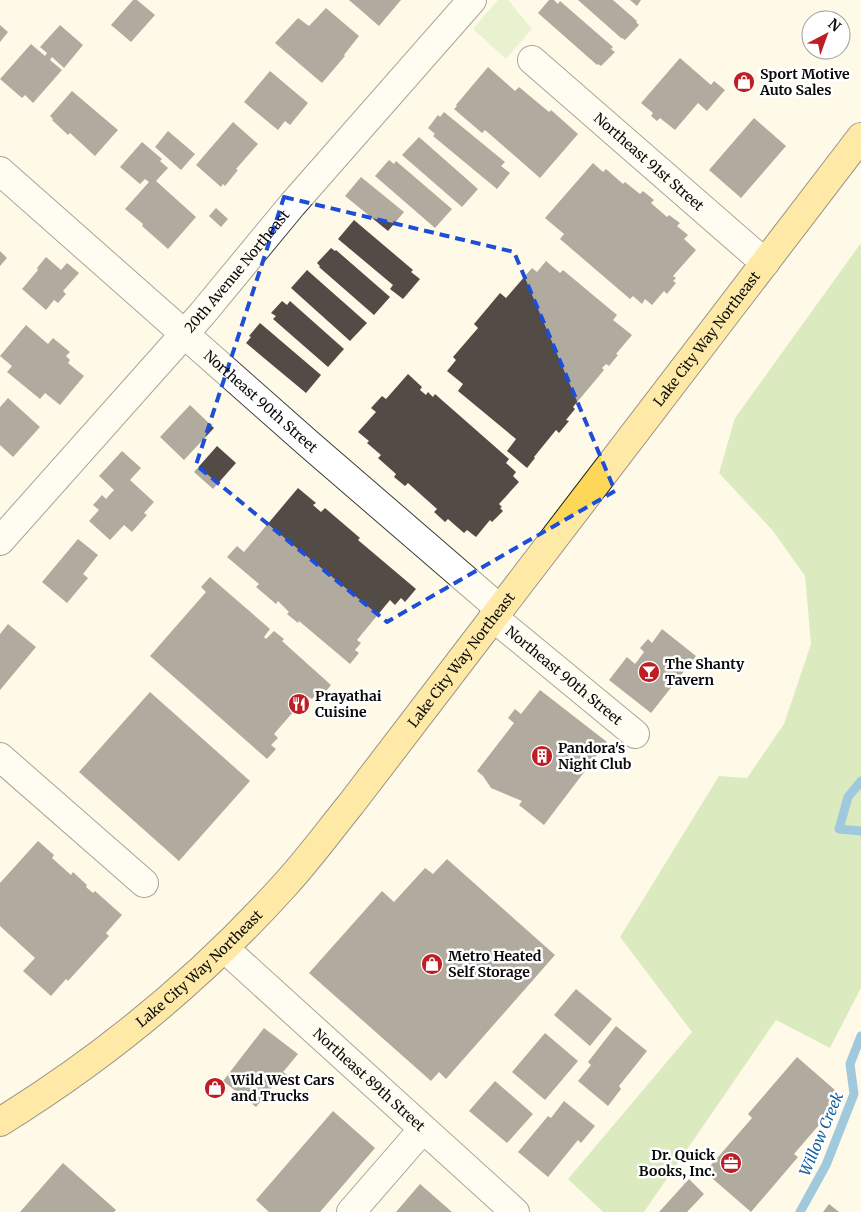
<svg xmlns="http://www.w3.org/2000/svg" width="861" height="1212" viewBox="0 0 861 1212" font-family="Merriweather,serif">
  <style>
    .green { fill: #cde9b0 }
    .forest { fill: #b0da8f }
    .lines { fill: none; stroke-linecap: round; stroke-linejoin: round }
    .stream { stroke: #2f8fd1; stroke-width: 9 }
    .building { fill: #534b46 }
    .minor-casing { stroke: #3d3d3d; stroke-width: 30 }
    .major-casing { stroke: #1b1b1b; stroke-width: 30 }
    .minor { stroke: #fff; stroke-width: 28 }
    .major { stroke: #fdd758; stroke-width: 28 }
    .marked { fill: none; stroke: #1d4ed8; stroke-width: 4; stroke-dasharray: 10 6; stroke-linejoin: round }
    .labels { text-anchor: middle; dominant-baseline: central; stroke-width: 5; stroke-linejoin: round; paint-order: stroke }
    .poi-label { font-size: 14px; font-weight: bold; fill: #0a0a0a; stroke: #fff; text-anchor: start }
    .street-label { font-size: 14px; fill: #0a0a0a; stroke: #fff }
    .water-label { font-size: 15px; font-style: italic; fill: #115f9d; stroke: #fff }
  </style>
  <rect width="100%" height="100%" fill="#fffae7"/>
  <path class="green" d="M498 0H508L532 29 506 59 473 29Z"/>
  <path class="forest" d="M861 243V988L830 1048 776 1020 644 1212H603L568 1179 692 1032 620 937 719 776 747 778 784 724 811 644 805 576 773 531 719 473 735 418Z"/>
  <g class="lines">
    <path class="stream" d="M861 781 848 797 839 829 861 831
      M800 1212 826 1165 854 1094 850 1064 861 1036"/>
  </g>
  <path class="building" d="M133 0H137L155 15 131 42 111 25Z
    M349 0H401L379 26Z
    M549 0H554L558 4 560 1 613 47 611 49 615 52 601 66 598 64 597 65 538 13Z
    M578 0H613L637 21 636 22 639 25 625 40 622 38H621Z
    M630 0H641L637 6Z
    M326 8 359 36 344 55 345 56 322 83 275 43 298 18 309 26Z
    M0 25 8 32 0 42Z
    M60 25 83 45 64 68 52 57 50 60 62 70 33 103 25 95 22 98 0 79 31 44 45 56 47 53 40 47Z
    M680 58 711 85 714 81 725 90 707 111 698 103 675 130 660 118 657 121 651 116 653 113 641 103Z
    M488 67 515 91 519 87 549 112 551 110 578 134 540 178 485 130 482 133 454 109 457 106 456 105Z
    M270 71 308 103 290 125 285 121 278 130 244 102Z
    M72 91 118 130 95 156 70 133 68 135 52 120 53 119 50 116Z
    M444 112 505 162 501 166 510 173 497 189 433 136 435 134 428 128 438 115 440 117Z
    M754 118 786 146 741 198 709 170Z
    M233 122 258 144 236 169 238 170 225 186 223 184 221 187 196 165Z
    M168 131 195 154 181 170 155 147Z
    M419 137 478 189 462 207 402 155Z
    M142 142 162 159 160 161 168 168 156 181 196 217 168 249 142 226 143 224 125 209 149 182 145 179 140 184 120 167Z
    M389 160 394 164 396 161 452 209 435 228 375 176Z
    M593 163 603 172 606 169 623 184 625 182 640 194 643 191 654 200 651 203 667 217 669 215 680 223 677 226 688 235 684 239 696 250 673 276 676 278 673 281 676 283 667 294 664 291 652 305 645 299 642 304 633 296 630 299 560 239 564 234 545 218Z
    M361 177 404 212 388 231 345 196Z
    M216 208 228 219 221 227 209 216Z
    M354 220 413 270 411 272 420 279 403 299 390 289 393 285 338 239Z
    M331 248 335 251 336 250 390 297 374 315 319 267 320 266 317 263Z
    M0 251 7 258 0 266Z
    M46 257 61 270 67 263 79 273 63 291 66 294 58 303 54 300 46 310 22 289 38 270 37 268Z
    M546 261 560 273 563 270 617 315 613 320 632 335 616 354 618 355 609 366 606 364 602 368 604 370 573 407 575 409 566 420 569 421 559 433 556 430 534 457 535 458 527 468 507 451 516 439 458 391 463 384 447 371 456 360 453 357 478 328 474 324 500 293 506 298 532 268 537 272Z
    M307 270 367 323 350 341 291 288Z
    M282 301 287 305 290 301 344 349 328 367 273 319 276 316 271 313Z
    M260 323 321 375 306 393 246 343 251 337 249 336Z
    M26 325 48 344 53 338 70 352 66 356 70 360 68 363 84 376 60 405 45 393 40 399 7 372 12 366 0 356Z
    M408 374 422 387 420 390 426 395 428 392 433 397 435 394 509 459 506 463 516 472 513 476 519 482 499 504 502 507 500 508 503 511 492 522 490 520 476 537 467 530 464 533 448 519 445 522 434 512 437 509 408 483 405 486 394 477 396 474 378 458 381 455 367 443 369 441 358 432 376 412 371 408 382 396 386 399Z
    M8 398 40 427 13 457 0 445V407Z
    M190 405 214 428 184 460 160 437Z
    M217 446 236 463 213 489 194 472Z
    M122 451 141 468 130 480 154 502 144 513 147 515 132 532 124 525 110 540 89 521 99 510 93 505 102 495 106 499 114 490 99 476Z
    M298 488 316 503 313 505 321 512 325 508 360 538 358 540 416 589 405 602 401 598 395 605 390 600 357 640 361 643 355 650 359 653 350 664 299 621 298 623 287 614 289 612 278 601 276 604 256 587 259 584 227 557 237 546 244 552Z
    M78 539 98 555 83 574 88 578 67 603 42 582Z
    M210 577 270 629 264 637 266 639 274 631 284 639 282 641 331 685 322 696 318 692 312 699 307 696 274 734 278 738 271 745 276 749 267 759 150 656 206 592 201 587Z
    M8 624 36 647 0 690V634Z
    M662 629 696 656 651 713 609 680 627 657 635 664 644 652 640 648 648 639 652 643Z
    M540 690 607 742 544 825 519 805 522 801 491 788 483 776 477 771 514 723 508 718 515 709 521 714Z
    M150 692 250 781 179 861 79 772Z
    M38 841 54 855 52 858 71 875 73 872 87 885 86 887 93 893 95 891 122 915 106 933 109 936 68 981 66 979 51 996 23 971 35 958 0 926V883Z
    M447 859 555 955 446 1079 439 1072 431 1081 309 973 382 891 394 902 425 868 433 874Z
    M576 989 612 1019 590 1046 554 1015Z
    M616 1026 647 1051 619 1086 621 1089 608 1106 578 1081 591 1065 588 1062Z
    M264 1028 298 1054 283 1072 289 1076 282 1085 277 1081 256 1107 223 1081Z
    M545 1033 578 1061 545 1100 512 1072Z
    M797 1057 843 1097 794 1154 798 1157 751 1212 705 1172 752 1118 748 1114Z
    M495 1081 533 1114 507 1143 469 1111Z
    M564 1101 595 1126 581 1143 578 1140 548 1177 518 1152 548 1116 551 1118Z
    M333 1111 375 1148 320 1212H269L256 1200Z
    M63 1163 116 1210 114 1212H20Z
    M689 1179 704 1194 687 1212H659Z
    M420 1184 452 1212H396Z
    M829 1204 839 1212H823Z"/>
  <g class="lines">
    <g class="minor-casing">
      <g id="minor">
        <path id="s1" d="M532 60 765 263"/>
        <path id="s2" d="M0 171 310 445 500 609"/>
        <path id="s3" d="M0 541 202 314 292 205 472 0"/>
        <path id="s4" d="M493 617 635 734"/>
        <path d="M0 757 144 883"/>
        <path id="s5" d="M224 948 515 1212"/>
        <path d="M351 1212 423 1129"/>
      </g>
    </g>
    <g class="major-casing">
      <g id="major">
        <path id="s6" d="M0 1122C105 1057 201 978 284 886 308 860 329 831 351 804L861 137"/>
      </g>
    </g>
    <use href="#minor" class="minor"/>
    <use href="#major" class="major"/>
  </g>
  <path d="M0 0H861V1212H0ZM284 197 514 252 615 491 387 622 196 465Z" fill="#fffae7" fill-opacity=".55" fill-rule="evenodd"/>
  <path class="marked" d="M284 197 514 252 615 491 387 622 196 465Z"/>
  <defs>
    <g id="shop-disc" transform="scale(1.125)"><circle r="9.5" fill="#bd1f25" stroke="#fff"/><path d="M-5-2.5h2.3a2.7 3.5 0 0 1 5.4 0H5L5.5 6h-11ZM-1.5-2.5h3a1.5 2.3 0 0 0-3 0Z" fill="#fff"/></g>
    <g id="bar-disc" transform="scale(1.125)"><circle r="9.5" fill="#bd1f25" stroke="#fff"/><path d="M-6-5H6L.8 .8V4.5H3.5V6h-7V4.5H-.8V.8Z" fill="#fff"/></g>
    <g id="restaurant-disc" transform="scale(1.125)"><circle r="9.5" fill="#bd1f25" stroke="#fff"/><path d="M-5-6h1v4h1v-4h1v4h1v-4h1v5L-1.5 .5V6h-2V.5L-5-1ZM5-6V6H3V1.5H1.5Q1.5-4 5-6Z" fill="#fff"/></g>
    <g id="building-disc" transform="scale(1.125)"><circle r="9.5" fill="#bd1f25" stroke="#fff"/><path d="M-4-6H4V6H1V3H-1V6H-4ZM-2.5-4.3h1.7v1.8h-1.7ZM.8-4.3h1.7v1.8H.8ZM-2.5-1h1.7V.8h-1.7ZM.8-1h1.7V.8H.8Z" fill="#fff"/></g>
    <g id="office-disc" transform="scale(1.125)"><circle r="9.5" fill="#bd1f25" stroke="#fff"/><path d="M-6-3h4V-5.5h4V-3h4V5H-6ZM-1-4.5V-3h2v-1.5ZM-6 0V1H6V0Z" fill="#fff"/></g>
  </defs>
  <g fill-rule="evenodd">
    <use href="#shop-disc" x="744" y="82"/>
    <use href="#bar-disc" x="649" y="672"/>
    <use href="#restaurant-disc" x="299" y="704"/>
    <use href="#building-disc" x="542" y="756"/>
    <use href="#shop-disc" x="432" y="964"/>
    <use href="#shop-disc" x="215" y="1088"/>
    <use href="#office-disc" x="731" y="1163"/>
  </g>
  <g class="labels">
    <g class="poi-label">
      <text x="760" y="74">Sport Motive<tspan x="760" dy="16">Auto Sales</tspan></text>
      <text x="665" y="664">The Shanty<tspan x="665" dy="16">Tavern</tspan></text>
      <text x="315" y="696">Prayathai<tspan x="315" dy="16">Cuisine</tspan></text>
      <text x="558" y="748">Pandora's<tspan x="558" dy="16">Night Club</tspan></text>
      <text x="448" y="956">Metro Heated<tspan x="448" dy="16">Self Storage</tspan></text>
      <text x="231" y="1080">Wild West Cars<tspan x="231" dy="16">and Trucks</tspan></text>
      <text x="715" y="1155" text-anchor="end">Dr. Quick<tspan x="715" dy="16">Books, Inc.</tspan></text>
    </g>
    <g class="street-label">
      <text stroke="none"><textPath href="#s1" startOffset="155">Northeast 91st Street</textPath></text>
      <text stroke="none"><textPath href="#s3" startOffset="359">20th Avenue Northeast</textPath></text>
      <text stroke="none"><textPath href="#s6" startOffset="1062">Lake City Way Northeast</textPath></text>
      <text stroke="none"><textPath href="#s2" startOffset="348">Northeast 90th Street</textPath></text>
      <text stroke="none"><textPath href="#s6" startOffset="658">Lake City Way Northeast</textPath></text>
      <text stroke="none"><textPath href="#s4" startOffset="92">Northeast 90th Street</textPath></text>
      <text stroke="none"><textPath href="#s6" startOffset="252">Lake City Way Northeast</textPath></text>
      <text stroke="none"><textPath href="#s5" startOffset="196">Northeast 89th Street</textPath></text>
    </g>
    <g class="water-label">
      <text transform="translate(821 1134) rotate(-67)">Willow Creek</text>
    </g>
  </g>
  <g transform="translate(826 35) rotate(41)"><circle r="24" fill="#ffffff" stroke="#9d9d9d"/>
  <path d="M0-4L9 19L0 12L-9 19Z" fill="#bd1f25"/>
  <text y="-8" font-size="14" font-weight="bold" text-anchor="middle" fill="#0a0a0a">N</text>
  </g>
</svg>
